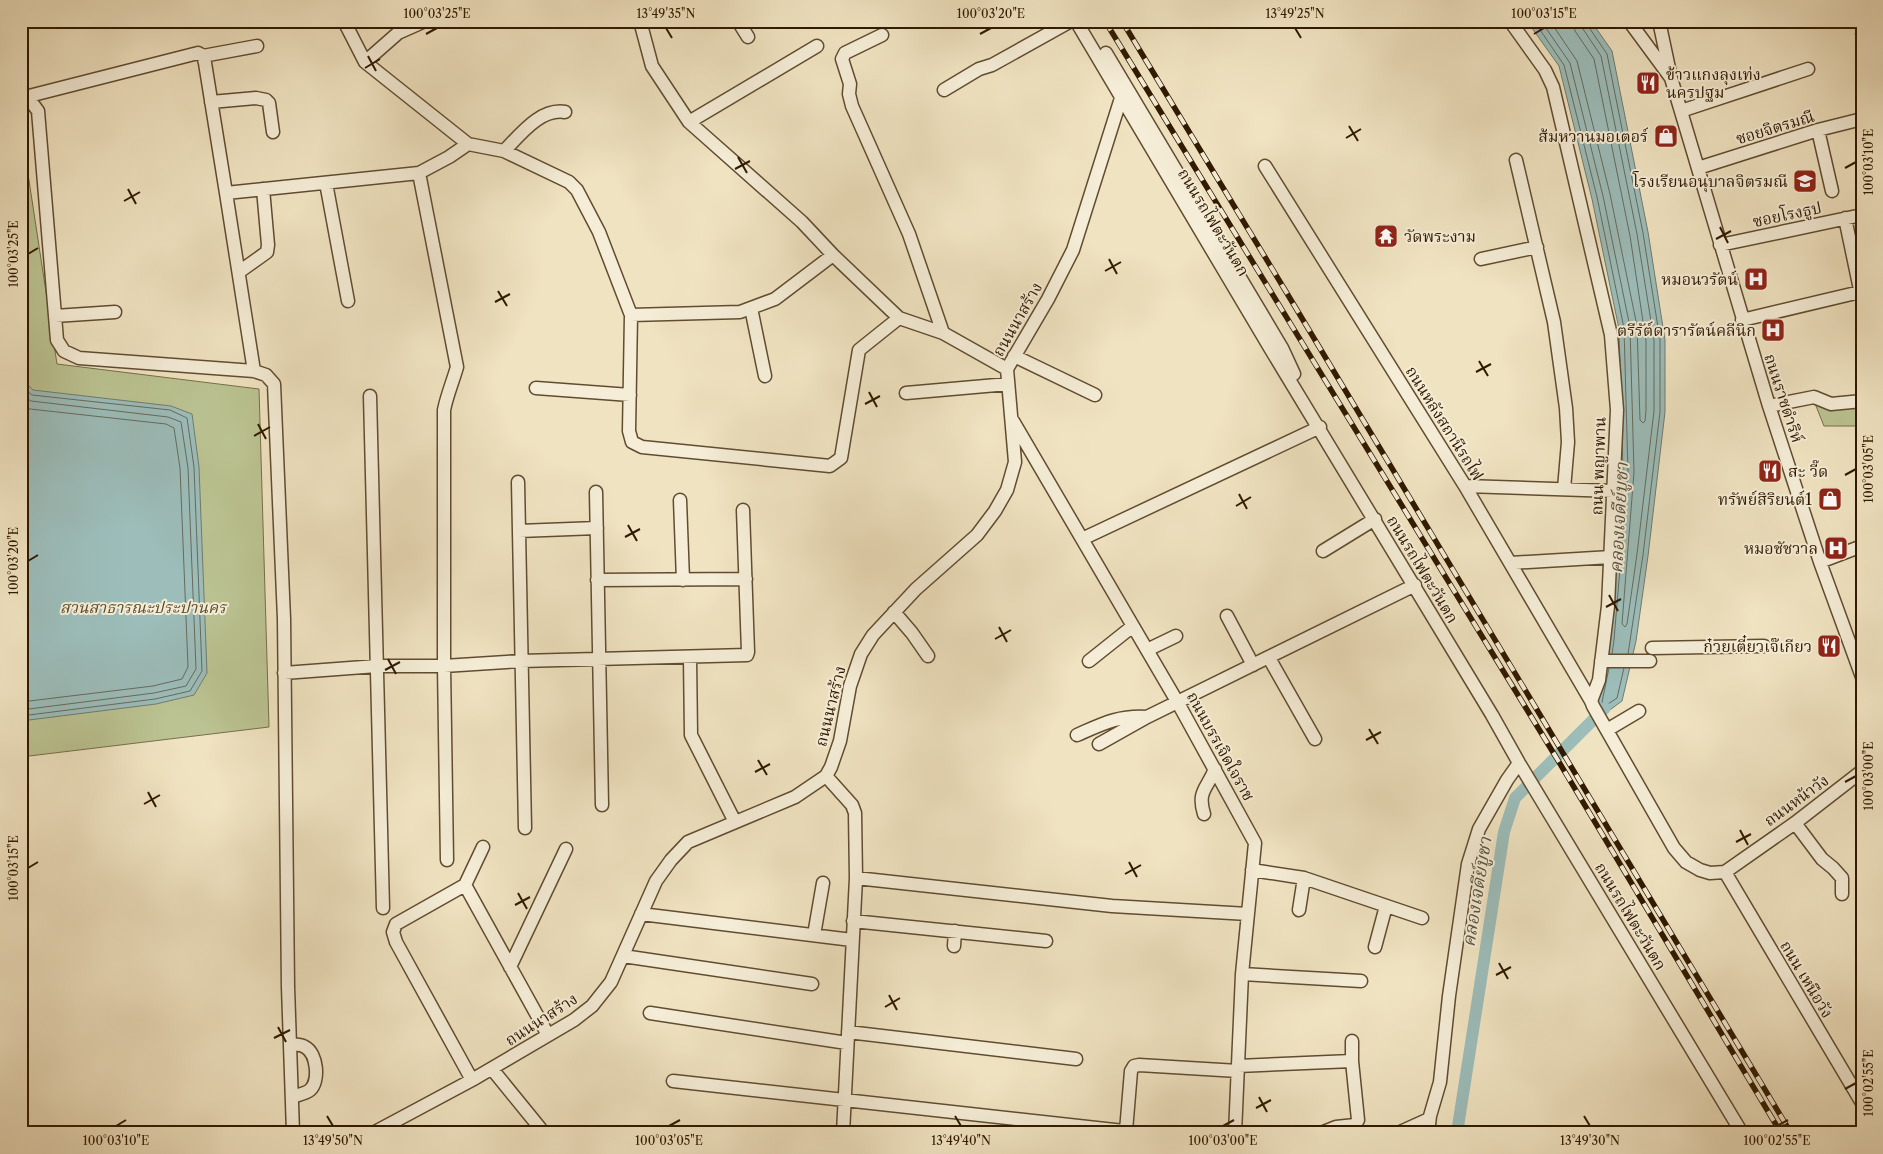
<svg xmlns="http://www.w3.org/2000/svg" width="1883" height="1154" viewBox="0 0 1883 1154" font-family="'Libre Caslon Text','Noto Serif Thai',serif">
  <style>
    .green { fill: #bbc392; stroke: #766e49 }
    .water { fill: #9cbdba; stroke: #717b70 }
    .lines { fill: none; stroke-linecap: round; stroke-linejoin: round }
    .shore { stroke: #666b5d; stroke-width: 1 }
    .canal { stroke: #9cbdba; stroke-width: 12 }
    .street-casing { stroke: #604c30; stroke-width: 15 }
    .street { stroke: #f5edd7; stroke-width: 12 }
    .rail-casing { stroke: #301900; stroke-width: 5.5 }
    .rail { stroke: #f5edd7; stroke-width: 4; stroke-dasharray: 11; stroke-linecap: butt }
    .ticks { fill: none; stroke: #301900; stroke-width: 2 }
    .labels { text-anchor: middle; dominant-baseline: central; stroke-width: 4; stroke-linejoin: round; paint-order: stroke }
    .poi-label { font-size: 16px; fill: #301900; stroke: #f5edd7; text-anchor: end }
    .street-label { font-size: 16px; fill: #301900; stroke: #f5edd7 }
    .park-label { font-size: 16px; font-style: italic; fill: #5a4c2c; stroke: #f5edd7 }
    .water-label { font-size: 18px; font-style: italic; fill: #565241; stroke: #f5edd7 }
    .neatline { fill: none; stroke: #301900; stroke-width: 2 }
    .ticks-label { font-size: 12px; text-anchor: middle; fill: #301900 }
  </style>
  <rect width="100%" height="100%" fill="#f0e3c1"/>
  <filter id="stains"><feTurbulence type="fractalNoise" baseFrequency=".004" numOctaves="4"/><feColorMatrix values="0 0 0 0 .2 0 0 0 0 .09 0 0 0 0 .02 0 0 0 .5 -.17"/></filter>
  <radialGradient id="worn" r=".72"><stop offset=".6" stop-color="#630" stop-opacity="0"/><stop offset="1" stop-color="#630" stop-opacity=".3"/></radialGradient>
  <path class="green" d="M1862 32V64L1855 33Z
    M21 128 57 364 259 389 269 727 21 757Z
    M1814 401 1862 405V426H1824Z"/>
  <path class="water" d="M1527 21H1591L1612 51 1648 232 1665 340V412L1648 556 1636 641 1622 701 1603 715 1597 703 1609 640 1623 472 1619 329 1592 199 1559 66Z
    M21 378 33 390 171 406 192 414 199 467 207 673 194 695 156 704 21 721Z"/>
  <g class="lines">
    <path class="shore" d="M1534 21 1564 65 1597 197 1624 328 1628 472 1614 640 1612 654
      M1541 21 1570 63 1603 196 1630 327 1634 472 1622 624 1625 627 1627 624 1637 554 1654 411V340L1637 234 1601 56 1583 29 1581 21
      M1550 21 1577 61 1610 194 1637 326 1640 420 1643 423 1645 421 1646 411V341L1630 236 1594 59 1575 31 1573 21
      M1587 21 1588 26 1607 54 1643 233 1660 340V412L1643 555 1628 654
      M21 386 32 395 170 410 187 418 194 467 202 671 190 691 155 699 21 716
      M21 395 31 401 168 417 181 422 188 468 196 669 186 686 154 693 21 710
      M21 405 30 409 166 424 174 428 180 468 188 667 182 679 153 686 21 702
      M1609 668 1602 702 1605 706 1617 698 1624 668"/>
    <path class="canal" d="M1457 1133 1504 832 1515 798 1605 708"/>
    <g class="street-casing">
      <path id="street" d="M344 21 365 62 468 144 504 151 569 182 577 190 599 232 631 315 629 431 632 442 642 447 830 466 841 458 859 350 899 318
        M640 21 652 66 689 122 802 222 833 255 899 318 943 333 1007 369
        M738 21 748 37
        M1076 21 1270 348 1492 715 1519 763 1742 1133
        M1510 21 1545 70 1553 87 1611 335 1617 410 1608 606 1599 680 1591 701 1593 706 1674 848 1686 862 1700 870 1710 873 1725 872 1795 823 1862 771
        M1629 21 1671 78 1769 406 1820 562 1862 677
        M1659 21 1670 73
        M882 35 845 53 842 59 850 84 849 94 852 106 909 234 943 333
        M1106 53 1282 348 1294 374
        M203 56 257 46
        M365 62 398 33 425 21
        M944 90 979 69 992 65 1071 21
        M21 96 29 99 38 111 57 340 64 351 79 358 254 371 266 375 274 384 284 619 288 987 293 1132
        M25 97 198 53 203 56 205 63 226 193
        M211 102 256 98 266 100 269 103 273 132
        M1681 111 1808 69
        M689 122 817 46
        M1818 130 1832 191
        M504 151C520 135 540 108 565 112
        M1516 160 1554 322 1566 408 1568 442 1564 489
        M1265 166 1465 486 1591 701
        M1698 168 1818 130 1862 119
        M419 173 449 157 468 144
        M326 183 348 301
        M1845 218 1862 299
        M1720 245 1862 215
        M1481 259 1537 247
        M239 272 267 252 268 245 263 189
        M751 308 765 376
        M631 315 740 312 775 299 833 255
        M55 316 115 312
        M1742 320 1860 292
        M1014 356 1095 395
        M254 371 226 193 419 173 457 367C453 381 447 395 444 410V666L447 860
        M536 388 630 395
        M906 393 1008 384
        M370 396 383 908
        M1769 406 1814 397 1831 404 1862 401
        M1013 421 1178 703 1255 843 1242 974 1235 1133
        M518 482 525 828
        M1465 486 1614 491
        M596 492 602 805
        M680 500 683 580
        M519 531 597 528
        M1082 539 1320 427
        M1323 551 1375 519
        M1820 562 1862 546
        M1511 563 1611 557
        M597 580 746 579
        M894 612 912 633 928 656
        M1227 616 1253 665
        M1652 648 1764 646
        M1147 650 1176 636
        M690 658 691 735 735 822
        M1269 658 1315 739
        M1089 661 1133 626
        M1601 661H1650
        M284 673 377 666H444L521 661 747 655 748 652 743 510
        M1607 730 1639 711
        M1077 735C1102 724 1119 715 1147 717L1415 585
        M1099 744 1147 717
        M826 776 852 805 855 813 856 878 843 1133
        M1204 814C1197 791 1207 789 1215 769
        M1795 823 1822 859 1833 868 1842 878V894
        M1252 870 1304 878 1422 918
        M1725 872 1862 1103
        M856 878 1112 906 1248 914
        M465 885 483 847
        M1299 910 1304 878
        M641 914 852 940
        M853 921 1046 941
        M814 935 823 883
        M954 946 955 931
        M1375 947 1386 906
        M623 956 812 984
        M510 967 566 849
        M1242 974 1361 981
        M650 1013 847 1043
        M848 1032 1076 1059
        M290 1044C295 1045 301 1044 305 1047 317 1053 320 1081 310 1090 305 1094 297 1095 292 1097
        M1352 1061V1041
        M1238 1066 1352 1061 1358 1120 1355 1125 1336 1127 1321 1133
        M492 1069 540 1128
        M472 1080 396 942 393 932 396 924 465 885 548 1035
        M673 1081 1142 1133
        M1126 1131 1131 1071 1134 1066 1139 1065 1238 1071
        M272 1133H320
        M373 1133 472 1080 574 1020 592 1006 611 982 656 881 671 860 688 842 795 797 826 776 831 767 840 741 850 686 861 654 873 635 916 589 977 535 995 511 1007 490 1015 462 1007 369 1048 299 1073 250 1121 98
        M1398 1133 1429 1119
        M1428 1133 1430 1116 1440 1082 1449 996 1468 864 1479 829 1507 780 1519 763"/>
    </g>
    <use href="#street" class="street"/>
    <g class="rail-casing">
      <path id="rail" d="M1105 21 1559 762 1781 1133
        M1122 21 1285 290 1791 1133"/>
    </g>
    <use href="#rail" class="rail"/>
  </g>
  <path class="ticks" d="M666 28 672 38M1295 28 1301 38M426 34 437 28M980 34 991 28M1534 34 1544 28M368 56 376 71M365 68 380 59M1349 126 1358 141M1346 138 1361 129M738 157 747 173M1845 168 1856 162M735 169 750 161M128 189 136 204M124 201 140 192M1720 227 1728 243M1716 239 1731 231M28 254 38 248M1109 259 1117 274M1105 271 1121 262M498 291 507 306M495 302 510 294M1479 361 1488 376M1476 372 1491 364M869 392 877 407M865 404 880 396M258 424 266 439M254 436 270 427M1845 475 1856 469M1239 494 1247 509M1236 506 1251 497M628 525 637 541M625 537 640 529M28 561 38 555M1609 595 1618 611M1606 607 1621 599M999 627 1007 642M995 639 1011 630M388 659 396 674M385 670 400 662M1369 729 1378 744M1366 740 1381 732M758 760 767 775M755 772 770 764M1845 782 1856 776M148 792 156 807M144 804 160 795M1740 830 1748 845M1736 842 1751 834M1129 862 1137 877M28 868 38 862M1125 874 1141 865M518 893 527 909M515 905 530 897M1499 963 1508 979M1496 975 1511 967M889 995 897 1010M885 1007 900 998M278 1027 286 1042M274 1038 290 1030M1845 1089 1856 1083M1259 1097 1267 1112M1256 1108 1271 1100M327 1116 333 1126M955 1116 961 1126M1584 1116 1590 1126M116 1126 126 1120M669 1126 680 1120M1223 1126 1234 1120M1777 1126 1788 1120"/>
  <defs>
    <g id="restaurant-square" transform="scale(1.25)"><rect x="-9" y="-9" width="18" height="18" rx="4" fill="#8f2418" stroke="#f5edd7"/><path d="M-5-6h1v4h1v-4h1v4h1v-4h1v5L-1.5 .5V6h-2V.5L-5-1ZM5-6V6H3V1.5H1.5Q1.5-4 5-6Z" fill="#fff"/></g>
    <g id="shop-square" transform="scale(1.25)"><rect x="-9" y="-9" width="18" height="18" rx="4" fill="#8f2418" stroke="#f5edd7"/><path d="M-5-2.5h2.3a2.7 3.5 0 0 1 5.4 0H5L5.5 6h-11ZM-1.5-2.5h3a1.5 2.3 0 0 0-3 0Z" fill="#fff"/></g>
    <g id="school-square" transform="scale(1.25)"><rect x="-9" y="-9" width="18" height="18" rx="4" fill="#8f2418" stroke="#f5edd7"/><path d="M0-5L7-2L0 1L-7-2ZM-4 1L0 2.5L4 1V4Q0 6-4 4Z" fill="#fff"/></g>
    <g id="temple-square" transform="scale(1.25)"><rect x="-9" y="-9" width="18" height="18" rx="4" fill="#8f2418" stroke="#f5edd7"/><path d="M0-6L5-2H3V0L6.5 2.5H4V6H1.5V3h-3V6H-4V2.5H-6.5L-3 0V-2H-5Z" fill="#fff"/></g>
    <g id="hospital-square" transform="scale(1.25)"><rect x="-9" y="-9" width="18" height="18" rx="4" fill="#8f2418" stroke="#f5edd7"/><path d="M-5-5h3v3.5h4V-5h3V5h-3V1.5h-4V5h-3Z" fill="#fff"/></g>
  </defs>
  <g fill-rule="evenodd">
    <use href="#restaurant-square" x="1648" y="83"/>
    <use href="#shop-square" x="1666" y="136"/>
    <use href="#school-square" x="1805" y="181"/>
    <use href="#temple-square" x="1386" y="236"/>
    <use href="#hospital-square" x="1756" y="279"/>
    <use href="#hospital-square" x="1773" y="330"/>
    <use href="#restaurant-square" x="1770" y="471"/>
    <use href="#shop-square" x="1830" y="499"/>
    <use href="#hospital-square" x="1836" y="548"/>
    <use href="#restaurant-square" x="1829" y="646"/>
  </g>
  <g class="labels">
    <g class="poi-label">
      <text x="1666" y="74" text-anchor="start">ข้าวแกงลุงเท่ง<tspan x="1666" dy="18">นครปฐม</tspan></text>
      <text x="1648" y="136">ส้มหวานมอเตอร์</text>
      <text x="1788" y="181">โรงเรียนอนุบาลจิตรมณี</text>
      <text x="1404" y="236" text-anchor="start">วัดพระงาม</text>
      <text x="1738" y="279">หมอนวรัตน์</text>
      <text x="1756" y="330">ตรีรัต์ดารารัตน์คลีนิก</text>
      <text x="1788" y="471" text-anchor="start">สะ วี๊ด</text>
      <text x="1812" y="499">ทรัพย์สิริยนต์1</text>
      <text x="1818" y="548">หมอชัชวาล</text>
      <text x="1812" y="646">ก๋วยเตี๋ยวเจ๊เกียว</text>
    </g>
    <g class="street-label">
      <text transform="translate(1775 127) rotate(-17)">ซอยจิตรมณี</text>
      <text transform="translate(1787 214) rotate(-12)">ซอยโรงธูป</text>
      <text transform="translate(1214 222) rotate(59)">ถนนรถไฟตะวันตก</text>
      <text transform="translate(1017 319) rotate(-60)">ถนนนาสร้าง</text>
      <text transform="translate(1784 398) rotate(72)">ถนนราชดำริห์</text>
      <text transform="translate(1445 423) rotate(58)">ถนนหลังสถานีรถไฟ</text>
      <text transform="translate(1598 466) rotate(-88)">ถนน พญาพาน</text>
      <text transform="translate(1423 569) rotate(59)">ถนนรถไฟตะวันตก</text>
      <text transform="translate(830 706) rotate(-76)">ถนนนาสร้าง</text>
      <text transform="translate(1221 746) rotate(61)">ถนนบรรเจิดใจราช</text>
      <text transform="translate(1796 800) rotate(-36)">ถนนหน้าวัง</text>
      <text transform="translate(1631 916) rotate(59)">ถนนรถไฟตะวันตก</text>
      <text transform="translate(1807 979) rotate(59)">ถนน เหนือวัง</text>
      <text transform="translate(541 1019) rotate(-33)">ถนนนาสร้าง</text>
    </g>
    <g class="park-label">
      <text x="143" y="607">สวนสาธารณะประปานคร</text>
    </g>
    <g class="water-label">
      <text transform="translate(1619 518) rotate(-87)">คลองเจดีย์บูชา</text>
      <text transform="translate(1477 892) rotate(-81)">คลองเจดีย์บูชา</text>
    </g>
  </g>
  <rect width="1883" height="1154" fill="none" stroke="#f0e3c1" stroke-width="55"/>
  <rect x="28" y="28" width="1828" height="1098" class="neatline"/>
  <g class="ticks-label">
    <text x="437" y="18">100°03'25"E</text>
    <text x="666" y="18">13°49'35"N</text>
    <text x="991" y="18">100°03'20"E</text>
    <text x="1295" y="18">13°49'25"N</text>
    <text x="1544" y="18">100°03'15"E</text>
    <text transform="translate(1869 162) rotate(-90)" y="4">100°03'10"E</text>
    <text transform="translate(14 254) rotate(-90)" y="4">100°03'25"E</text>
    <text transform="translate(1869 469) rotate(-90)" y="4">100°03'05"E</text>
    <text transform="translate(14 561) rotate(-90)" y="4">100°03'20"E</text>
    <text transform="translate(1869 776) rotate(-90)" y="4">100°03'00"E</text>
    <text transform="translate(14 868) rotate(-90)" y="4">100°03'15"E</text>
    <text transform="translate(1869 1083) rotate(-90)" y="4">100°02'55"E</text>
    <text x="116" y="1145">100°03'10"E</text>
    <text x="333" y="1145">13°49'50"N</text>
    <text x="669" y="1145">100°03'05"E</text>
    <text x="961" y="1145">13°49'40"N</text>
    <text x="1223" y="1145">100°03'00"E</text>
    <text x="1590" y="1145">13°49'30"N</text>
    <text x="1777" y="1145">100°02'55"E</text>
  </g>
  <rect width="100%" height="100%" filter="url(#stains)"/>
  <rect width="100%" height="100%" fill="url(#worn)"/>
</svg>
